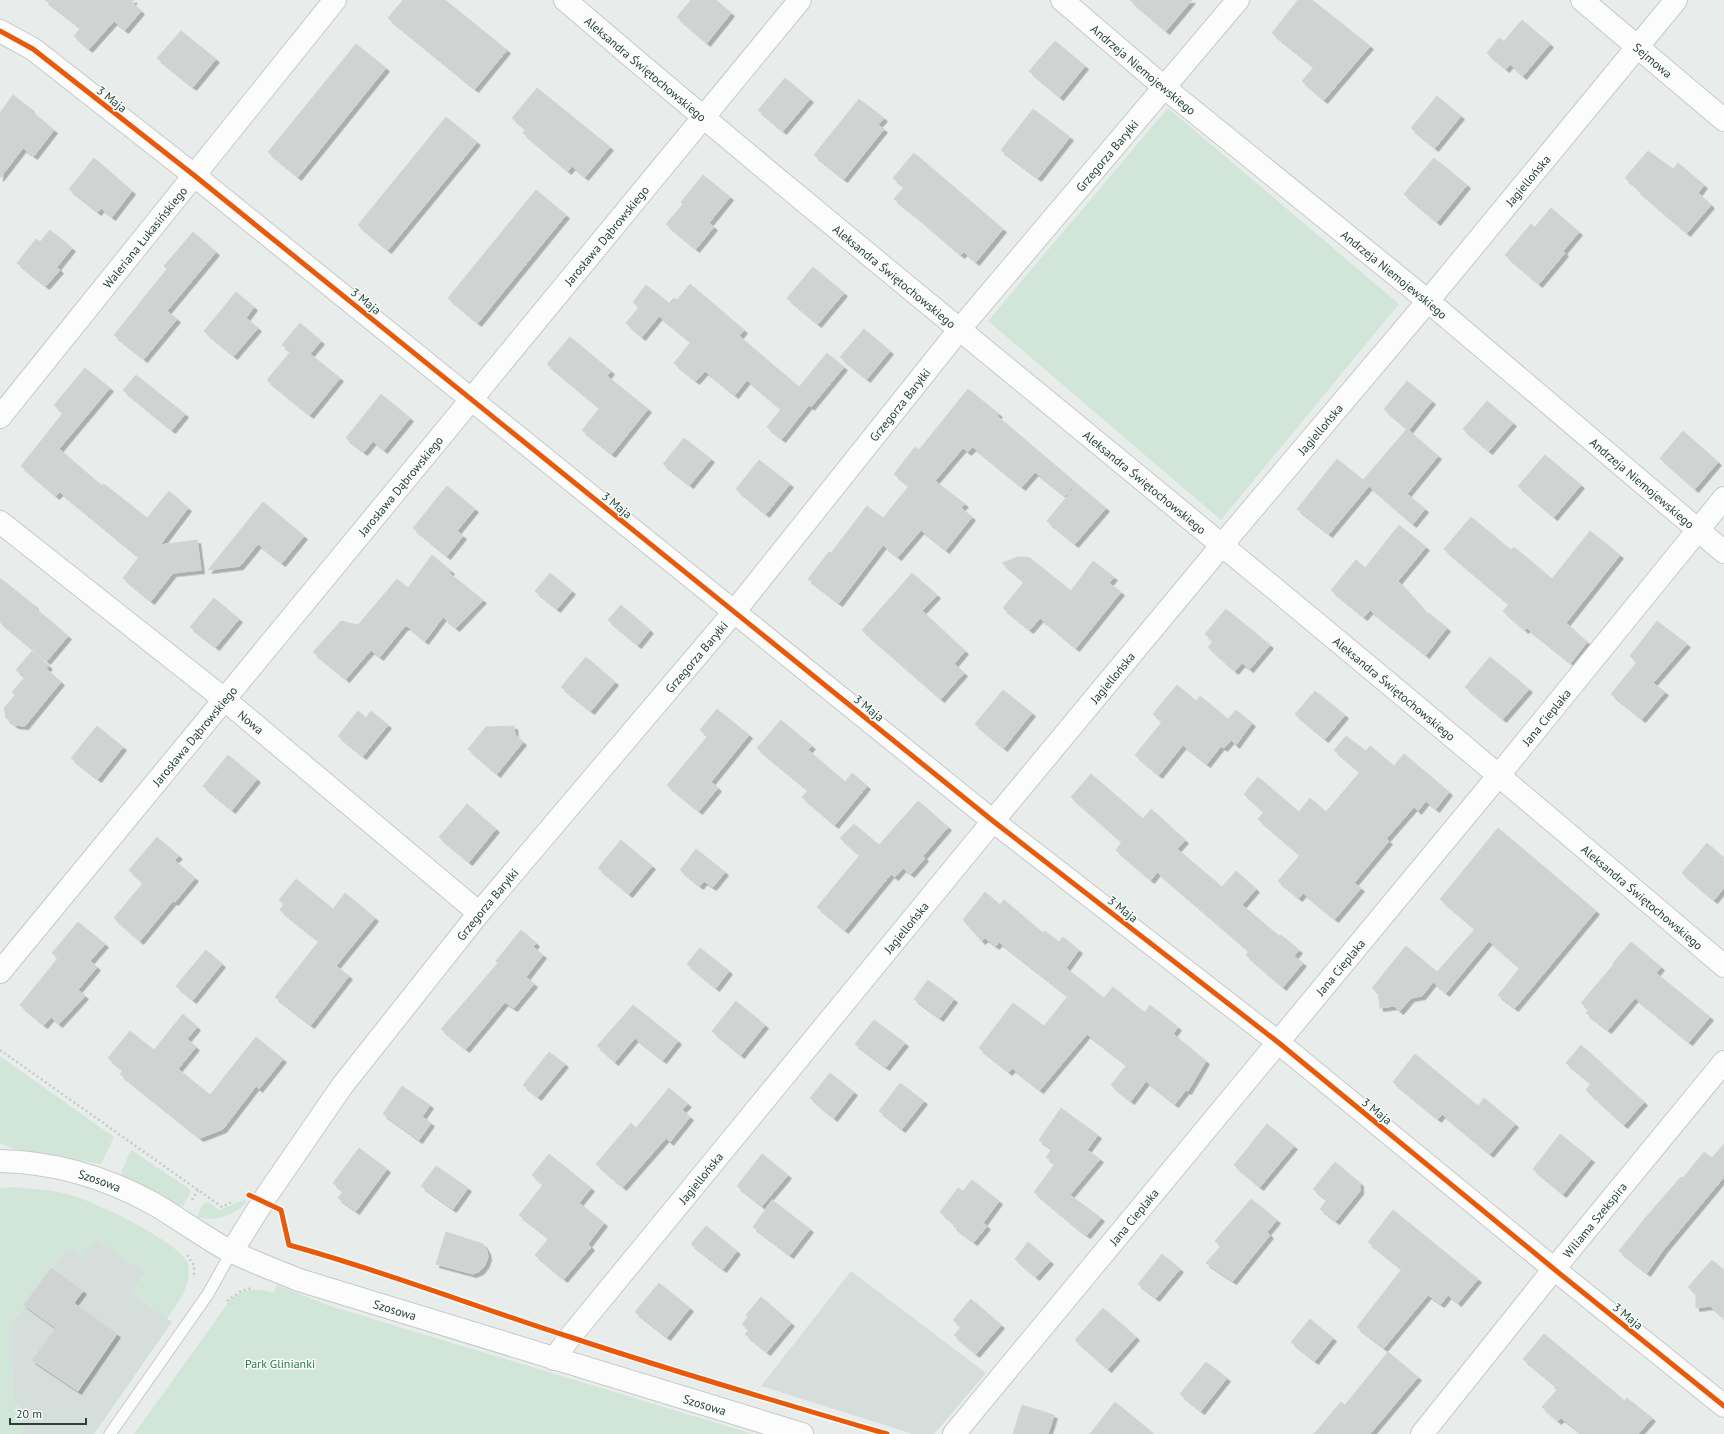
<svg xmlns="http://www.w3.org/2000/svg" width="1724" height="1434" viewBox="0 0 1724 1434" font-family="'PT Sans',sans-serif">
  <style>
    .built { fill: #d6dedb }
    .green { fill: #d1e6d8 }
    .building { fill: #cfd4d2; stroke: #d1d6d4; filter: url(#shadow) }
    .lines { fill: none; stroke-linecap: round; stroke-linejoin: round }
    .service-casing { stroke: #c5cac8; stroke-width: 13 }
    .minor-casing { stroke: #c5cac8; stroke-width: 24 }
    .tertiary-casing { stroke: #c5cac8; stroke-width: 24 }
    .path { stroke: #c3ccca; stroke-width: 2.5; stroke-dasharray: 2 3; stroke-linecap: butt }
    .service { stroke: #fcfcfc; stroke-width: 11 }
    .minor { stroke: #fcfcfc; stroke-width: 22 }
    .tertiary { stroke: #fcfcfc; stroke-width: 22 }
    .cycleway-casing { stroke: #f7fbf9; stroke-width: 8 }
    .cycleway { stroke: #e8590c; stroke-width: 5 }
    .labels { text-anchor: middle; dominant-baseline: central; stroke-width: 3; stroke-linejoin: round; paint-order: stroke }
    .street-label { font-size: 12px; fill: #24423a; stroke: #f7fbf9 }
    .park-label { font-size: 12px; fill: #2d7a4b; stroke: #f7fbf9 }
  </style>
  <defs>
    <filter id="shadow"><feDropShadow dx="3.5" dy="3.5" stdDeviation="0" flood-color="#0004"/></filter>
  </defs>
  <rect width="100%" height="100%" fill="#e8edeb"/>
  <path class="built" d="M96 1239 146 1273 131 1293 172 1322 94 1434H22L24 1411 13 1402 11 1324 67 1248Z
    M851 1271 986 1373 934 1434H913L761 1386Z"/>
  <path class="green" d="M1168 108 1399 304 1221 520 988 321Z
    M0 1056 114 1137 101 1164 14 1149 0 1143Z
    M131 1150 188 1188 191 1191 183 1206 177 1205 123 1176 121 1172Z
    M14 1187C34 1189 54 1190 74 1196 95 1202 182 1243 188 1264 193 1284 178 1303 167 1319L131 1293 146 1273 96 1239 82 1259 67 1248 11 1324 13 1402 24 1411 22 1434H0V1188Z
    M244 1200 247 1201C236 1216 213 1222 197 1217L203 1204 208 1202 219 1210Z
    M277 1285 330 1306 753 1434H134L230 1300C243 1288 257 1288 273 1293Z"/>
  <path class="building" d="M45 0H134L131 2 141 11 125 30 114 21 89 49 74 36 81 28Z
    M403 0H445L507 50 475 89 388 18Z
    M691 0H716L731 13 707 43 677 17Z
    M1130 0H1192L1166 31Z
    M1298 0H1312L1370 46 1324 100 1302 81 1314 67 1272 33Z
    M1522 20 1550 44 1523 76 1510 64 1506 69 1487 53 1499 38 1504 41Z
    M181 31 216 59 193 87 157 58Z
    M1055 41 1085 66 1060 97 1029 71Z
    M356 44 386 68 298 177 268 152Z
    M785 78 810 99 783 131 758 110Z
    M537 88 610 147 585 177 572 166 568 171 523 133 526 129 512 118Z
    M13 95 31 109 30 110 54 130 34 156 23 148 0 178V113Z
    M1437 96 1461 116 1435 148 1411 128Z
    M859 99 884 118 878 125 884 129 844 179 814 155Z
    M1033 109 1070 137 1038 178 1001 150Z
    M446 117 477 142 388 250 358 225Z
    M1648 151 1673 169 1678 163 1704 185 1698 193 1711 205 1687 233 1637 190 1639 189 1625 178Z
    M914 153 1003 229 976 262 964 252 961 255 912 213 894 199 904 187 893 178Z
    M94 158 132 191 112 217 101 208 98 212 69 189Z
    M1434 158 1467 185 1437 222 1404 194Z
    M703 175 730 197 709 223 714 227 696 249 666 224 683 204 681 202Z
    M536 190 566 215 478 323 448 298Z
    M1551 208 1579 232 1563 251 1565 253 1539 284 1505 255 1531 224 1535 227Z
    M50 230 72 248 57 267 60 270 46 286 17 263 36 239 40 242Z
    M193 232 216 252 167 311 177 319 144 359 114 335 167 269 164 266Z
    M813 267 844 293 818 324 787 298Z
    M690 284 744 330 739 336 799 387 827 353 844 367 811 407 809 405 782 439 767 427 781 409 747 380 735 395 705 371 696 381 674 363 691 342 659 316 642 337 626 323 639 307 633 302 646 285 669 303 674 298 677 300Z
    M236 292 254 307 246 318 258 328 234 356 204 331Z
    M300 323 321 341 310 354 340 378 310 415 267 380 291 351 282 345Z
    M864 329 890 351 867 379 840 357Z
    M570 337 611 371 607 376 648 409 612 454 582 430 600 408 547 364Z
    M85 368 110 388 59 449 102 486 104 484 147 518 169 491 188 508 160 545 197 540 201 570 173 573 151 601 123 578 139 557 60 492 56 496 21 466 63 413 54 405Z
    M136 375 185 414 172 430 123 390Z
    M1407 381 1432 401 1409 430 1384 409Z
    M968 389 999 414 997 416 1076 483 1065 496 1035 472 1022 487 973 447 968 452 963 448 935 481 965 504 961 508 972 517 946 550 921 530 898 557 883 545 839 603 808 579 829 552 831 553 867 506 883 518 909 486 894 474 915 447 919 450Z
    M381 394 410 418 384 450 373 441 364 452 346 438Z
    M1487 401 1513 423 1489 451 1463 429Z
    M1407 429 1438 456 1407 494 1425 509 1413 524 1369 486 1329 534 1297 509 1337 459 1363 480Z
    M1683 431 1718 462 1695 489 1660 458Z
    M684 438 711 459 690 485 663 464Z
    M1545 455 1581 485 1554 517 1518 486Z
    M759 460 790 484 766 514 736 489Z
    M1077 484 1106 508 1075 544 1047 521Z
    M447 486 475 509 457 531 463 536 447 556 413 528Z
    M263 502 304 536 282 563 258 544 240 566 208 570Z
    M1471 517 1511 550 1514 547 1552 579 1590 531 1620 555 1566 623 1587 642 1571 663 1527 628 1525 630 1503 611 1509 604 1444 549Z
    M1399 525 1426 547 1398 581 1428 615 1429 613 1447 628 1426 655 1370 610 1364 617 1331 590 1356 560 1365 568Z
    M432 555 451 571 449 573 483 600 456 628 443 617 425 641 407 626 404 627 380 657 371 650 346 679 313 652 341 621 358 625 397 579 408 588Z
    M1018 557H1025L1030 558 1071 591 1093 561 1114 577 1109 583 1121 592 1076 648 1040 618 1030 630 1003 608 1024 582 1002 563Z
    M550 573 572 591 557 609 535 591Z
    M912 573 937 595 922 611 965 651 954 664 964 673 941 699 862 630Z
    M0 578 35 606 34 607 68 636 47 661 0 622Z
    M214 598 239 619 216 647 190 627Z
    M621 605 650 630 638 645 608 620Z
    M1226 609 1270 645 1250 669 1242 663 1235 671 1208 647 1213 641 1205 634Z
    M1657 621 1687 644 1653 683 1665 692 1642 719 1611 694 1637 662 1630 656Z
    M32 651 49 666 46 669 61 682 25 726 15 725 6 718 4 708 15 695 12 692 25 677 16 670Z
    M586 657 615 682 591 711 561 687Z
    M1490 657 1529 689 1503 719 1465 687Z
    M1177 685 1196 701 1200 696 1228 719 1236 710 1252 723 1236 745 1231 740 1224 748 1221 746 1207 764 1183 745 1159 775 1135 755 1162 722 1153 714Z
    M1003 690 1032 713 1004 748 975 724Z
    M1315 691 1345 715 1325 739 1295 714Z
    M717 709 749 735 711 782 718 788 699 811 667 785 708 736 700 730Z
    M358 711 366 718 371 711 388 725 363 756 338 736Z
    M781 720 812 746 808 750 845 782 852 773 867 786 835 825 802 797 808 790 757 748Z
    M97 726 123 747 98 779 71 758Z
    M514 726 515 735 523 742 497 774 468 749 486 727Z
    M1346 736 1366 751 1370 746 1394 766 1404 754 1449 792 1436 809 1426 801 1418 811 1414 807 1386 839 1389 841 1354 883 1361 888 1335 919 1303 893 1299 898 1278 881 1300 855 1258 819 1264 812 1244 794 1258 777 1299 812 1310 798 1326 812 1360 772 1334 750Z
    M228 755 257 779 232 810 203 786Z
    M1091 774 1143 819 1151 809 1185 840 1177 849 1222 887 1236 871 1256 889 1242 905 1279 936 1281 935 1299 950 1294 956 1303 963 1283 987 1246 955 1249 951 1157 872 1151 880 1116 850 1122 842 1071 797Z
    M918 801 948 827 923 856 925 858 911 874 903 868 895 877 891 874 845 930 817 907 860 855 840 838 854 824 879 845Z
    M467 804 496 829 469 862 439 837Z
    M1498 828 1596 911 1515 1008 1498 995 1520 968 1489 941 1446 993 1433 982 1422 996 1411 998 1400 1011 1394 1006 1380 1008 1378 992 1372 988 1406 946 1437 972 1475 929 1440 899Z
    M157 837 179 856 174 860 195 878 175 902 173 901 140 941 114 918 143 883 129 870Z
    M621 840 652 866 629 894 598 868Z
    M1707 843 1724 858V888L1714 900 1682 873Z
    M696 849 725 872 713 887 704 881 700 886 680 870Z
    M296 879 333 909 345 893 375 918 336 966 349 976 311 1025 275 997 319 941 280 910 284 904 279 900Z
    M985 892 1000 905 1004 900 1043 933 1045 931 1059 942 1063 937 1079 950 1066 968 1104 998 1113 987 1145 1013 1150 1005 1178 1027 1173 1034 1206 1061 1188 1091 1186 1090 1175 1104 1146 1081 1131 1101 1111 1085 1127 1065 1087 1034 1040 1090 1012 1068 1009 1072 979 1048 1013 1003 1044 1026 1068 996 999 942 996 946 985 938 982 941 963 920Z
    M78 922 105 944 90 961 97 967 78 990 85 996 59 1024 51 1017 44 1025 20 1005 58 958 52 953Z
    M521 930 536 943 533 947 543 955 526 977 534 984 514 1008 505 1002 466 1049 441 1029 498 963 496 961Z
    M1631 942 1661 967 1656 973 1710 1017 1689 1042 1635 998 1608 1030 1586 1013 1589 1009 1581 1003 1614 964 1613 963Z
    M700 948 729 971 716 988 687 964Z
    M206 950 222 964 193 1000 176 986Z
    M928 980 954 999 940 1018 914 999Z
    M736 1001 765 1025 741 1055 712 1031Z
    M633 1005 678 1041 663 1060 635 1038 615 1062 597 1046Z
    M183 1014 197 1027 187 1039 196 1047 178 1069 210 1095 256 1037 283 1059 259 1089 256 1086 223 1129 200 1138 120 1074 123 1070 108 1058 130 1031 154 1050Z
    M874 1020 905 1043 886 1067 855 1044Z
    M1581 1045 1644 1102 1624 1125 1586 1090 1591 1083 1566 1063Z
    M549 1052 565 1064 538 1097 523 1085Z
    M1415 1054 1478 1106 1484 1098 1515 1124 1490 1154 1442 1114 1438 1119 1393 1082Z
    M830 1073 854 1092 834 1118 810 1098Z
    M900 1083 924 1101 902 1129 879 1111Z
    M402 1086 430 1105 422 1117 431 1123 419 1140 383 1114Z
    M669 1088 688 1104 682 1110 690 1117 670 1142 666 1138 623 1187 596 1164 631 1123 636 1128Z
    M1061 1108 1098 1135 1087 1150 1100 1159 1070 1195 1101 1218 1087 1235 1077 1228 1034 1192 1055 1164 1046 1157 1052 1149 1039 1140Z
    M1267 1124 1294 1146 1260 1187 1234 1165Z
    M1560 1134 1591 1159 1563 1194 1533 1169Z
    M1724 1144V1177L1664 1249 1647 1273 1619 1251 1646 1217 1681 1177 1683 1178 1704 1152 1712 1158Z
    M359 1148 387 1169 356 1211 338 1198 343 1191 333 1183Z
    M549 1154 591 1188 579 1203 604 1223 588 1244 591 1247 564 1279 535 1255 549 1238 519 1215 543 1185 532 1175Z
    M762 1154 788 1175 762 1206 737 1186Z
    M1335 1162 1360 1183V1191L1336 1221 1320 1209 1327 1200 1313 1189Z
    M436 1166 468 1188 453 1209 421 1186Z
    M972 1180 999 1201 983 1223 987 1226 974 1242 953 1226 955 1224 940 1212 958 1188 963 1191Z
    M1251 1199 1277 1220 1267 1232 1270 1235 1233 1281 1206 1263 1221 1246 1215 1241Z
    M772 1200 810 1229 790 1255 753 1227Z
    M1393 1210 1478 1279 1458 1303 1448 1295 1441 1304 1428 1295 1384 1348 1357 1327 1402 1269 1368 1242Z
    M706 1226 737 1251 723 1269 691 1244Z
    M446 1232 483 1244 487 1251 488 1257 485 1265 480 1271 473 1274 436 1264Z
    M1028 1242 1050 1261 1036 1277 1015 1259Z
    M1162 1254 1180 1269 1156 1298 1138 1284Z
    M1712 1260 1724 1270V1318L1710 1306 1696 1308V1294L1688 1287Z
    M51 1268 83 1291 74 1303 117 1334 78 1391 32 1360 56 1328 24 1305Z
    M659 1283 690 1308 667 1337 635 1312Z
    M761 1297 791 1323 767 1352 745 1334 749 1330 742 1324 748 1317 746 1315Z
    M971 1299 1001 1325 976 1354 954 1335 961 1327 953 1320Z
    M1103 1308 1136 1337 1108 1369 1075 1340Z
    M1310 1319 1333 1338 1315 1361 1291 1342Z
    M1544 1334 1625 1401 1627 1398 1652 1418 1638 1434H1583L1561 1418 1558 1421 1542 1407 1557 1390 1554 1388 1556 1386 1523 1359Z
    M1388 1352 1418 1377 1370 1434H1314L1341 1402 1345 1405Z
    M1206 1362 1227 1378 1201 1411 1180 1394Z
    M1115 1402 1154 1434H1090Z
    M1022 1405 1054 1415 1048 1434H1013Z"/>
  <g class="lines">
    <g class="service-casing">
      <path id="service" d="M110 1434 208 1294 232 1251"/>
    </g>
    <g class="minor-casing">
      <g id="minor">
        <path id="s1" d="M565 0C782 186 1004 365 1224 547 1392 685 1558 825 1724 966"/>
        <path id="s2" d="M1062 0 1165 88 1428 301 1724 552"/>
        <path id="s3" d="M1582 0 1724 120"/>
        <path d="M0 31 33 49 195 176 993 821 1279 1043 1554 1269 1724 1406"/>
        <path id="s4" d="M0 417 335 0"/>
        <path id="s5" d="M0 522 224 699 479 913"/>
        <path id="s6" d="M0 972 800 0"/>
        <path id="s7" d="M232 1251 267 1195 342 1086 479 913 734 612 959 330 1238 0"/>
        <path id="s8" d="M554 1359 570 1337 993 821 1222 545 1428 301 1676 0"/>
        <path id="s9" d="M954 1434 1499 775 1724 498"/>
        <path id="s10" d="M1422 1434 1554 1269 1724 1062"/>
      </g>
    </g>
    <g class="tertiary-casing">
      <g id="tertiary">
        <path id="s11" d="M0 1161C54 1162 107 1178 154 1204 178 1218 201 1235 226 1249 250 1261 275 1270 299 1280L802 1434"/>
      </g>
    </g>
    <path class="path" d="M0 1050 222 1207 234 1201
      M192 1200 198 1190
      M187 1255 194 1265V1278
      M227 1301 241 1291 252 1288"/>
    <use href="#service" class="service"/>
    <use href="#minor" class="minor"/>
    <use href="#tertiary" class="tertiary"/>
    <g class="cycleway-casing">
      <path id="cycleway" d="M0 31 33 49 195 176 993 821 1279 1043 1554 1269 1724 1406
        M249 1195 281 1210 289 1245C384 1271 476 1307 570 1337 675 1372 781 1403 887 1434"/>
    </g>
    <use href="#cycleway" class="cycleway"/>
  </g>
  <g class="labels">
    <g class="street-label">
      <text stroke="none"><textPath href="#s3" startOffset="93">Sejmowa</textPath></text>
      <text stroke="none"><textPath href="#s1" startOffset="106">Aleksandra Świętochowskiego</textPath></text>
      <text stroke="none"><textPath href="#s2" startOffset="107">Andrzeja Niemojewskiego</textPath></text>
      <text transform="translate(112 99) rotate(38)">3 Maja</text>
      <text stroke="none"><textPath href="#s7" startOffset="1403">Grzegorza Baryłki</textPath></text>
      <text stroke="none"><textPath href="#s8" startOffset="1529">Jagiellońska</textPath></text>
      <text stroke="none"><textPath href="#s6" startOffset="954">Jarosława Dąbrowskiego</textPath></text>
      <text stroke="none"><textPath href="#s4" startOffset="231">Waleriana Łukasińskiego</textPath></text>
      <text stroke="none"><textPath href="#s2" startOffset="431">Andrzeja Niemojewskiego</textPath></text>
      <text stroke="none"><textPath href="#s1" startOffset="430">Aleksandra Świętochowskiego</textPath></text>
      <text transform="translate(366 301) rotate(39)">3 Maja</text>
      <text stroke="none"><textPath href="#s7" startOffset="1079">Grzegorza Baryłki</textPath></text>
      <text stroke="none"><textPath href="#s8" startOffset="1205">Jagiellońska</textPath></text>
      <text stroke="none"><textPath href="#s1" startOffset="754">Aleksandra Świętochowskiego</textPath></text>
      <text stroke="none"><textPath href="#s2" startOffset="755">Andrzeja Niemojewskiego</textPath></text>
      <text stroke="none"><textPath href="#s6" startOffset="630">Jarosława Dąbrowskiego</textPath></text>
      <text transform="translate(617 505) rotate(39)">3 Maja</text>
      <text stroke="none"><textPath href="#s7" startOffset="755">Grzegorza Baryłki</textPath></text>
      <text stroke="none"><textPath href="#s8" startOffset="881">Jagiellońska</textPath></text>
      <text stroke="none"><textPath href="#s1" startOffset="1078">Aleksandra Świętochowskiego</textPath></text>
      <text transform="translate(869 708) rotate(39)">3 Maja</text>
      <text stroke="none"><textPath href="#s9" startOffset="930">Jana Cieplaka</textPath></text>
      <text stroke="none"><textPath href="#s5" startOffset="321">Nowa</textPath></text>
      <text stroke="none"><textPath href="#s6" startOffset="306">Jarosława Dąbrowskiego</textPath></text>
      <text stroke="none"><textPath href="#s1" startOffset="1402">Aleksandra Świętochowskiego</textPath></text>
      <text stroke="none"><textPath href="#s7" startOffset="431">Grzegorza Baryłki</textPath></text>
      <text transform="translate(1123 909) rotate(38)">3 Maja</text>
      <text stroke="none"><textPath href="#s8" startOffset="557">Jagiellońska</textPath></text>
      <text stroke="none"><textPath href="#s9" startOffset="606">Jana Cieplaka</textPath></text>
      <text transform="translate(1377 1111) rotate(39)">3 Maja</text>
      <text stroke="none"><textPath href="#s8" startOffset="233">Jagiellońska</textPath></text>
      <text stroke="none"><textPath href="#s11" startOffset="102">Szosowa</textPath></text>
      <text stroke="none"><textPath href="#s9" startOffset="282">Jana Cieplaka</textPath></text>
      <text stroke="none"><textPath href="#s10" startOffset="275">Wiliama Szekspira</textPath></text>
      <text stroke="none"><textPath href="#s11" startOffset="426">Szosowa</textPath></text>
      <text transform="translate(1628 1316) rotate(39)">3 Maja</text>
      <text stroke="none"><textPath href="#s11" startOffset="750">Szosowa</textPath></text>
    </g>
    <g class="park-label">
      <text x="280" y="1363">Park Glinianki</text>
    </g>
  </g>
  <path d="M10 1418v6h76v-6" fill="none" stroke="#24423a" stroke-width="2"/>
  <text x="16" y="1418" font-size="12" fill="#24423a" stroke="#f7fbf9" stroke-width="3" paint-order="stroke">20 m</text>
</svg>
